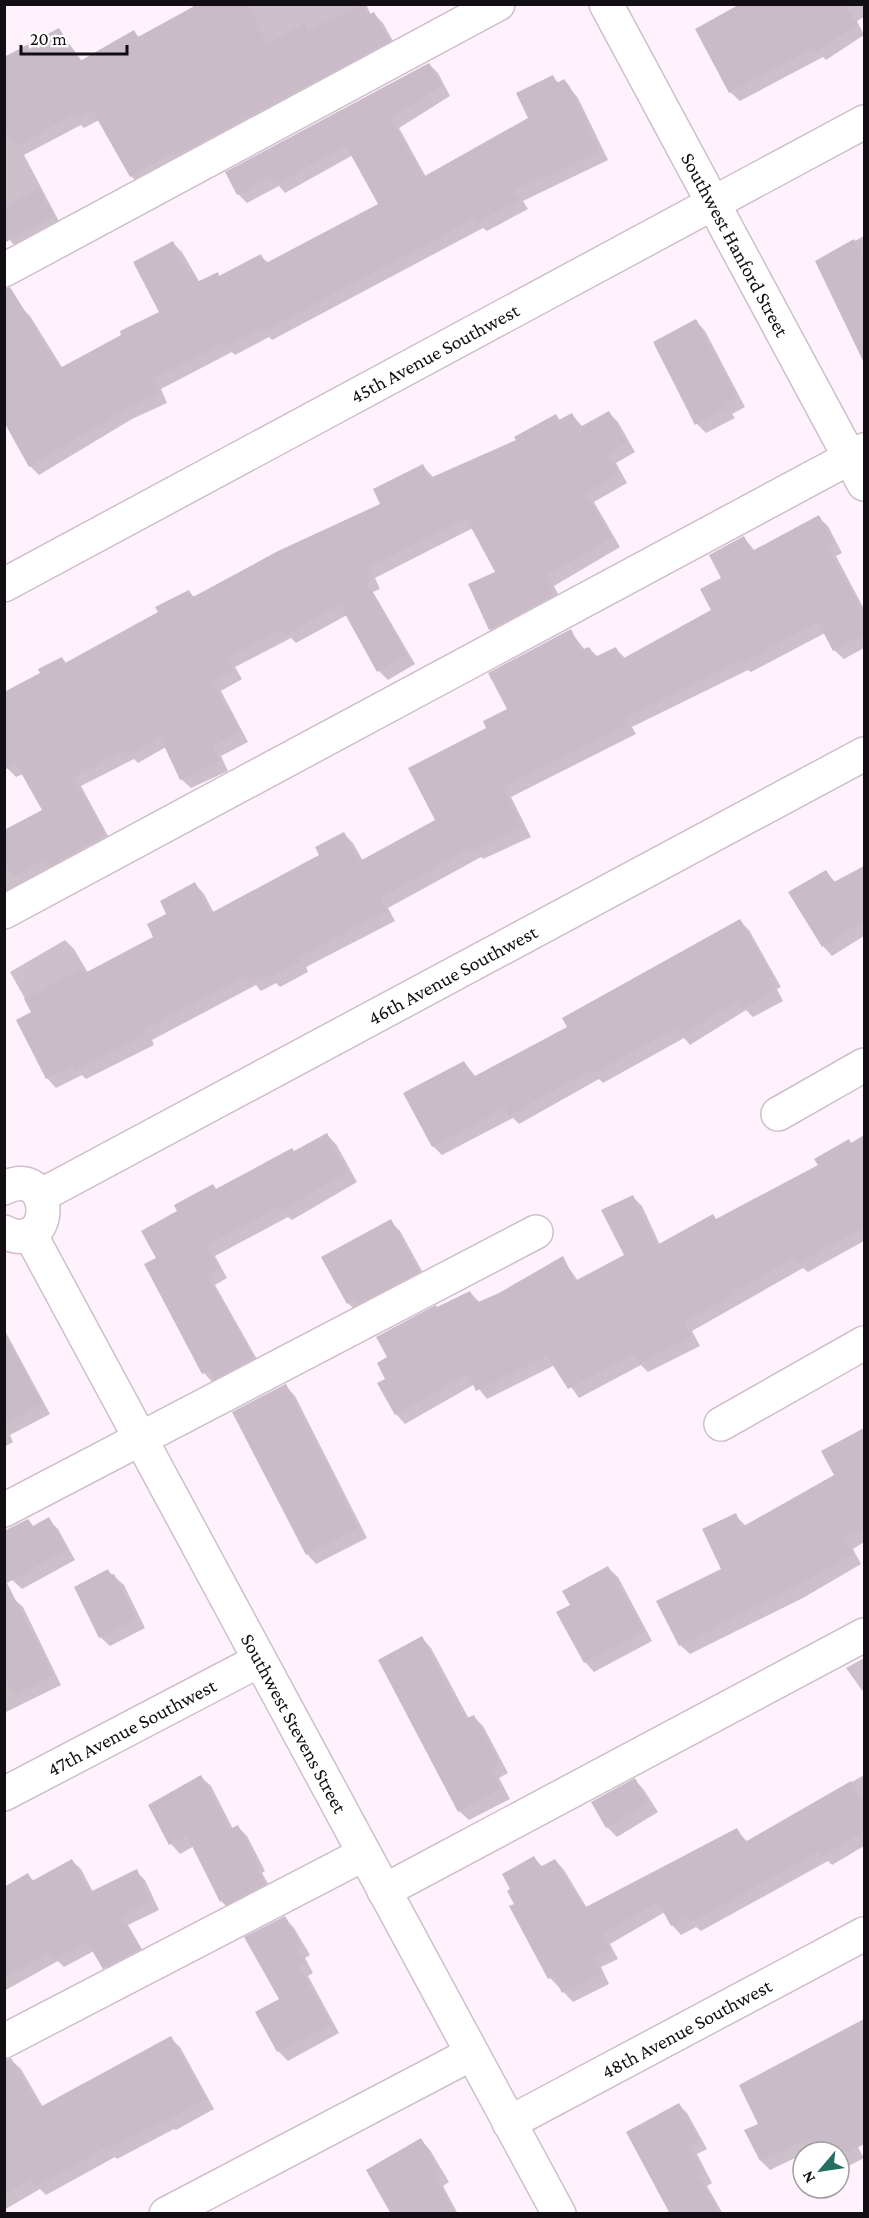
<svg xmlns="http://www.w3.org/2000/svg" width="869" height="2218" viewBox="0 0 869 2218" font-family="'Crimson Pro',serif">
  <style>
    .shadow { fill: #0003 }
    .building { fill: #cabbc8 }
    .lines { fill: none; stroke-linecap: round; stroke-linejoin: round }
    .minor-casing { stroke: #cebfcc; stroke-width: 36 }
    .minor { stroke: #fff; stroke-width: 33 }
    .labels { text-anchor: middle; dominant-baseline: central; stroke-width: 6; stroke-linejoin: round; paint-order: stroke }
    .street-label { font-size: 20px; fill: #130e13; stroke: #fff }
  </style>
  <rect width="100%" height="100%" fill="#fff2fd"/>
  <path class="shadow" d="M192 4H366L371 15 374 14 383 23 398 50 140 185 131 176 99 120 84 128 81 125 24 155 62 227 19 252 4 232V59L59 30 82 61 134 32 140 38 194 8Z
    M743 4H864V17L857 21 864 35 826 60 823 57 740 101 730 92Z
    M429 64 438 73 450 96 399 128 426 177 530 119 552 77 559 83 564 81 578 98 608 160 523 201 528 209 487 231 483 228 272 340 269 337 235 355 232 352 161 389 167 403 132 419 39 475 30 466 21 307 30 316 63 369 161 312 173 243 182 252 200 283 217 274 220 277 261 256 268 263 380 204 353 155 285 193 279 186 247 203 238 194Z
    M864 236V339L861 341 817 261Z
    M696 321 705 331 745 407 732 414 735 418 706 433 697 424Z
    M609 413 618 422 635 452 616 463 627 483 594 502 620 547 554 586 563 604 500 638 490 629 497 573 473 528 375 578 380 589 373 592 415 664 388 680 379 671 347 615 296 643 291 638 235 667 242 679 221 691 248 742 221 756 228 771 191 788 181 779 166 747 138 763 134 759 81 786 113 845 4 896V832L44 811 23 774 16 777 7 768 42 674 62 658 67 664 160 613 188 591 195 598 383 505 422 465 434 478 519 441 555 415 561 421 572 415 583 427Z
    M818 517 828 526 842 553 836 556 864 609V648L844 659 834 650 825 633 751 672 748 670 632 727 636 734 511 797 531 837 483 859 481 857 388 908 395 921 306 967 308 972 280 987 276 983 261 991 256 985 152 1040 154 1045 86 1079 82 1075 56 1088 47 1078 18 1021 33 1013 10 972 65 940 74 949 88 973 156 937 168 914 195 884 204 894 214 913 321 856 344 834 353 843 363 861 437 820 488 728 509 710 570 631 585 650 589 648 598 657 616 649 626 659 713 610 723 578 744 538 755 551Z
    M864 868V936L832 956 823 946 826 872 836 883Z
    M740 921 749 930 781 987 777 989 783 1001 753 1017 746 1010 690 1045 684 1038 603 1083 599 1079 519 1124 513 1118 442 1155 433 1146 464 1062 476 1077 569 1028Z
    M327 1135 336 1144 357 1182 292 1220 288 1217 215 1256 227 1278 215 1285 262 1368 213 1383 204 1373 158 1259 179 1211 213 1186 217 1190Z
    M864 1137V1241L808 1272 803 1268 692 1331 700 1346 648 1372 641 1365 579 1398 555 1365 487 1399 475 1384 405 1424 396 1414 387 1379 470 1292 480 1303 499 1295 562 1258 578 1281 626 1256 633 1197 642 1206 660 1245 717 1221 820 1166 849 1141 852 1144Z
    M390 1221 400 1231 428 1282 357 1312 348 1303Z
    M4 1329 50 1414 10 1435 13 1442 4 1447Z
    M286 1386 295 1396 367 1538 316 1564 307 1554Z
    M864 1429V1542L853 1549 861 1564 803 1598 690 1654 680 1645 723 1570 735 1515 746 1526 836 1476 823 1452Z
    M48 1519 58 1529 75 1560 22 1589 12 1580 34 1527Z
    M608 1568 618 1577 652 1641 594 1672 585 1662 572 1605Z
    M108 1571 124 1585 145 1628 110 1646 100 1637Z
    M13 1598 23 1607 61 1685 4 1713V1602Z
    M422 1638 431 1648 469 1719 474 1717 483 1726 508 1773 499 1778 510 1799 469 1820 459 1811Z
    M864 1658V1693L846 1668Z
    M864 1775V1846L832 1865 828 1861 701 1931 696 1927 681 1935 672 1925 665 1912 610 1944 618 1959 601 1967 609 1984 573 2002 550 1978 516 1904 534 1858 543 1867 555 1860 564 1870 587 1908 736 1830 748 1842Z
    M201 1777 211 1786 233 1829 238 1827 247 1836 265 1871 262 1873 274 1894 230 1910 221 1901 194 1846 180 1854 171 1844 150 1805Z
    M635 1780 644 1790 658 1812 617 1837 607 1827Z
    M72 1861 81 1869 93 1892 136 1871 145 1880 159 1910 128 1925 147 1958 112 1976 94 1951 64 1967 58 1961 4 1991V1888L28 1875 34 1881Z
    M285 1918 294 1928 310 1955 305 1958 313 1973 308 1976 339 2033 288 2061 279 2052 258 2012 281 2000Z
    M864 2020V2085L840 2099 835 2106 864 2158 839 2171V2152H818L816 2148 770 2170 761 2161 760 2125 741 2085Z
    M170 2038 180 2047 214 2109 176 2130 174 2129 117 2159 115 2157 46 2195 40 2189 4 2210V2061L11 2060 21 2069 43 2107Z
    M679 2105 687 2113 707 2149 697 2154 712 2183 707 2186 723 2214H671Z
    M421 2140 430 2150 449 2182 443 2186 458 2214H393Z"/>
  <path class="building" d="M198 4H248L267 44 304 23 308 31 363 4 368 15 374 12 390 41 207 139 176 155 174 152 130 177 92 110 73 120 72 116 15 147 4 128V57L59 28 80 61 134 30 138 37Z
    M740 4H845L857 25 816 52 814 48 729 93 695 29Z
    M429 63 442 86 391 118 423 177 528 118 516 93 553 75 557 83 564 79 570 87 600 151 515 191 520 200 477 223 474 219 262 332 260 328 225 347 223 343 153 379 159 393 123 411 29 467 4 422V289L10 287 60 368 121 335 120 331 159 312 133 262 173 241 190 275 193 273 197 282 218 272 219 276 261 254 264 261 268 262 378 204 346 146 275 185 271 177 237 195 225 172Z
    M39 188 54 217 4 243V206Z
    M854 239 864 262V363L815 261Z
    M696 319 737 397 724 404 726 408 695 425 653 342Z
    M609 411 627 443 608 454 619 474 586 493 612 538 546 576 554 595 489 630 468 584 495 572 466 518 367 568 372 579 366 582 407 655 377 672 340 605 286 635 282 629 227 658 234 670 213 681 240 732 213 747 220 761 180 780 160 737 128 755 125 750 73 777 105 835 48 867 44 860 13 877 4 860V830L42 810 16 764 4 770V692L40 673 38 669 62 657 65 663 158 612 155 607 189 590 193 597 278 551 380 504 373 489 423 464 430 478 516 440 514 437 556 414 559 420 572 413 580 427Z
    M819 515 834 543 827 547 864 613V634L833 651 818 622 741 664 739 661 624 718 628 724 503 787 522 827 472 851 471 848 380 898 387 911 298 957 300 962 269 978 267 974 251 982 247 976 143 1030 146 1035 75 1070 73 1065 46 1079 16 1020 31 1012 24 999 82 969 85 973 153 937 147 924 166 914 160 901 195 882 211 913 319 855 315 847 344 832 360 861 435 820 408 768 486 728 483 721 507 709 488 673 571 629 581 650 589 647 595 657 616 647 622 659 711 610 700 589 721 578 709 555 744 536 752 551Z
    M864 866V921L822 947 788 892 826 870 834 882Z
    M740 919 773 977 768 979 775 991 742 1009 738 1000 680 1036 675 1029 592 1074 590 1070 509 1116 505 1108 432 1147 403 1093 464 1061 473 1077 567 1027 562 1018Z
    M327 1133 348 1172 281 1211 279 1207 207 1246 219 1268 207 1275 254 1358 214 1379 209 1370 202 1374 144 1264 156 1258 141 1231 177 1211 174 1205 213 1184 216 1189 292 1148 294 1151Z
    M864 1135V1227L797 1264 795 1258 735 1291 736 1293 684 1322 691 1336 638 1364 633 1355 568 1389 547 1356 476 1391 468 1374 395 1415 377 1383 385 1379 377 1363 387 1357 376 1337 436 1305 437 1307 470 1291 476 1303 499 1293 563 1256 575 1281 624 1255 601 1210 633 1195 657 1245 713 1214 716 1219 818 1165 814 1159 849 1139 851 1143Z
    M391 1219 419 1272 358 1304 355 1299 347 1304 321 1257Z
    M4 1332 42 1404 4 1424Z
    M286 1384 358 1528 306 1555 232 1412Z
    M864 1428V1532L863 1529 844 1539 853 1554 793 1588 679 1646 656 1601 721 1569 702 1529 736 1513 742 1527 834 1475 821 1451Z
    M49 1517 67 1550 7 1583 53 1675 14 1695 4 1676V1531L28 1519 33 1526Z
    M608 1566 644 1631 584 1663 556 1612 570 1605 562 1591Z
    M108 1569 111 1575 114 1574 137 1619 99 1638 74 1587Z
    M422 1636 465 1719 474 1715 500 1764 490 1768 501 1789 458 1812 378 1660Z
    M201 1775 230 1829 238 1825 257 1862 254 1863 266 1884 226 1905 223 1900 220 1902 187 1836 169 1845 148 1805Z
    M635 1778 649 1803 606 1828 591 1802Z
    M851 1781 864 1805V1831L821 1857 818 1852 690 1923 687 1917 671 1926 658 1902 602 1934 610 1949 593 1958 601 1974 562 1993 554 1976 548 1979 509 1906 514 1904 507 1891 510 1889 502 1874 534 1856 540 1867 555 1859 584 1908 737 1828 745 1842Z
    M72 1859 90 1892 137 1869 151 1901 121 1916 140 1949 103 1969 87 1942 54 1959 50 1952 4 1978V1887L28 1873 32 1881Z
    M285 1916 302 1946 297 1948 305 1963 299 1966 331 2024 277 2052 255 2012 279 1999 244 1937Z
    M864 2019V2144L849 2152H816L809 2138 760 2161 744 2130 758 2124 739 2085Z
    M171 2036 206 2099 165 2122 164 2120 106 2150 105 2148 36 2187 31 2179 4 2195V2060L11 2058 40 2107Z
    M679 2103 699 2140 689 2145 705 2174 699 2176 721 2214H670L626 2132Z
    M421 2138 441 2172 435 2176 455 2214H391L366 2170Z"/>
  <g class="lines">
    <g class="minor-casing">
      <g id="minor">
        <path id="s1" d="M606 4 864 484"/>
        <path d="M4 270 498 4"/>
        <path id="s2" d="M4 585 864 122"/>
        <path d="M4 912 864 450"/>
        <path d="M778 1114 864 1065"/>
        <path d="M4 1188C56 1162 56 1258 4 1232"/>
        <path id="s3" d="M40 1196 864 754"/>
        <path id="s4" d="M30 1234 559 2214"/>
        <path d="M721 1424 864 1343"/>
        <path d="M4 1510 536 1232"/>
        <path id="s5" d="M4 1794 258 1661"/>
        <path d="M384 1891 864 1635"/>
        <path d="M4 2041 364 1854"/>
        <path id="s6" d="M509 2123 864 1934"/>
        <path d="M166 2214 471 2054"/>
      </g>
    </g>
    <use href="#minor" class="minor"/>
  </g>
  <g class="labels">
    <g class="street-label">
      <text stroke="none"><textPath href="#s1" startOffset="273">Southwest Hanford Street</textPath></text>
      <text stroke="none"><textPath href="#s2" startOffset="489">45th Avenue Southwest</textPath></text>
      <text stroke="none"><textPath href="#s3" startOffset="468">46th Avenue Southwest</textPath></text>
      <text stroke="none"><textPath href="#s4" startOffset="556">Southwest Stevens Street</textPath></text>
      <text stroke="none"><textPath href="#s5" startOffset="144">47th Avenue Southwest</textPath></text>
      <text stroke="none"><textPath href="#s6" startOffset="201">48th Avenue Southwest</textPath></text>
    </g>
  </g>
  <rect width="869" height="2218" fill="none" stroke="#130e13" stroke-width="12"/>
  <g transform="translate(821 2170) rotate(241)"><circle r="28" fill="#ffffff" stroke="#a19fa1" stroke-width="1.5"/>
  <path d="M0-4.5L10 22L0 15L-10 22Z" fill="#266d62"/>
  <text y="-9" font-size="16" font-weight="bold" text-anchor="middle" fill="#130e13">N</text>
  </g>
  <path d="M21 45v9h106v-9" fill="none" stroke="#130e13" stroke-width="3"/>
  <text x="30" y="45" font-size="18" fill="#130e13" stroke="#ffffff" stroke-width="4.5" paint-order="stroke">20 m</text>
</svg>
